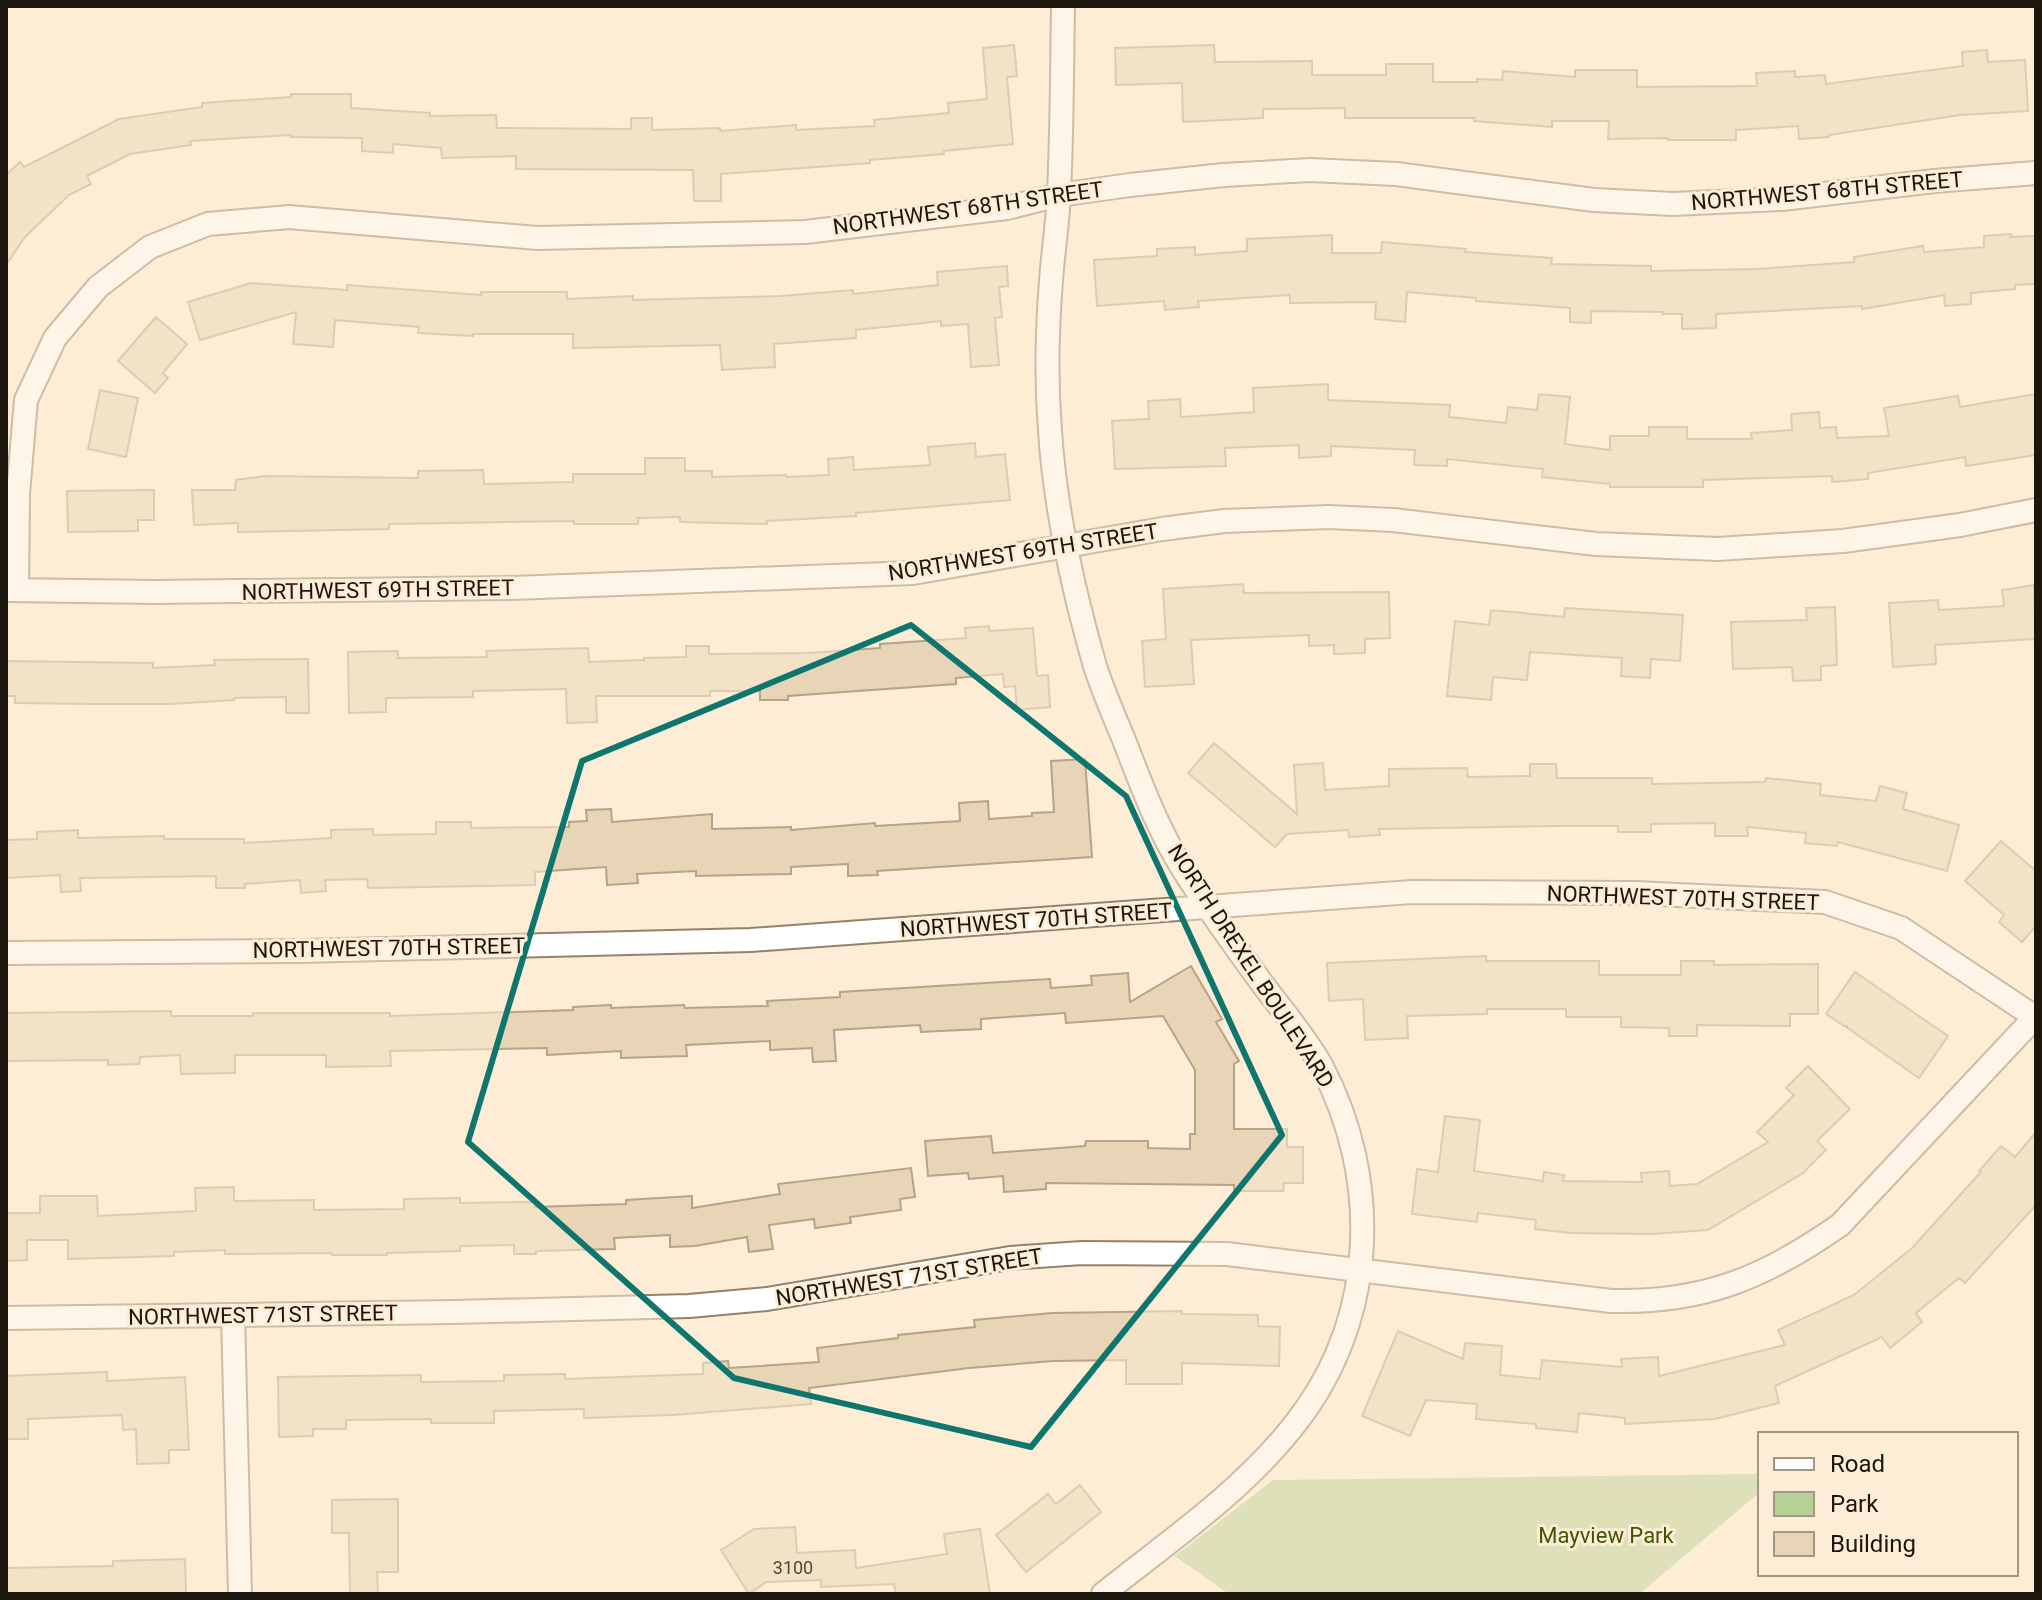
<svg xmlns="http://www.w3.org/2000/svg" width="2042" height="1600" viewBox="0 0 2042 1600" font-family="Roboto,sans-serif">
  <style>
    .green { fill: #b7d096 }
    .building { fill: #e8d4b7; stroke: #b6a388; stroke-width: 2 }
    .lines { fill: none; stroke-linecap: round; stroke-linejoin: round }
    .minor-casing { stroke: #948268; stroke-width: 26 }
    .minor { stroke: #fff; stroke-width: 22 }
    .marked { fill: none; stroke: #0f766e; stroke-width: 6; stroke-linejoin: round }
    .labels { text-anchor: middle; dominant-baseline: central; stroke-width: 6; stroke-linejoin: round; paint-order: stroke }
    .number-label { font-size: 18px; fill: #504637 }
    .street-label { font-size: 22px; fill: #1d160c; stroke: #fdedd6 }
    .park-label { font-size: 22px; fill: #3d5603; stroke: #fdedd6 }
  </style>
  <rect width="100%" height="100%" fill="#fdedd6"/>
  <path class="green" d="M1760 1474V1492L1639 1594H1229L1175 1556 1273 1480Z"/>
  <path class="building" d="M1014 45 1017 76 1007 77 1013 144 944 151V154L870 160V163L721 174V201H694L693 170 516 169V156L442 158 441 148 393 144V153L362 151V138L291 137V135L190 141 191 145 130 154 87 176 91 184 69 195 25 237 6 265V175L20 162 24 167 119 119 202 107V103L291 97V94H351V108L430 113V116L496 115 497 128 631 129V118H652V130L720 128V131L796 125V130L875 126 874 120 949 113 948 103 987 99 983 48Z
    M1214 45 1215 62 1312 61V75H1386V64H1433V82H1477V79L1502 80 1503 71 1575 77V70H1637V87L1757 86 1756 73 1795 71V77L1825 75 1826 84 1963 66 1962 52 1987 50 1988 62 2025 60 2028 111 1960 115 1829 135V137L1799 139 1798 126 1736 130V140H1668V138L1608 139 1609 121H1552V127L1474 121V118H1345V108L1263 109V118L1183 122 1182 83 1116 85 1115 48Z
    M2011 234V237L2036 236V284L2015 285V289L1971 293V304L1945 306 1944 295 1862 309V306L1716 314V328L1682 329V314H1663V312L1591 311V323L1570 322V308L1476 301V298L1407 292 1405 322 1375 319 1376 302 1290 303V295L1198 301 1199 307 1165 310 1164 301 1097 306 1094 260 1157 256V249L1195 247V255L1247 251V239L1332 235V253H1381L1382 242 1466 249 1465 252 1552 258 1551 264 1651 266V271L1757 269 1854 262V257L1923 246 1924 252 1984 247V236Z
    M1007 266 1008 286 999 287 1002 317 995 318 999 365 971 367 968 324 941 326V321L856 330V338L774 344 775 367 722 370 720 345 573 348V334H473V336L418 333 419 327 335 320 333 347 293 344 296 312 200 340 188 302 251 283 347 290V285L481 295V292H567V299L633 296V300L781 296 853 290V294L938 285 937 272Z
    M156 317 187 344 163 373 168 378 155 393 118 361Z
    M1328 384V400L1450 405 1449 417 1506 423 1508 407 1537 410 1539 394 1570 397 1565 444 1610 450V436H1649V427H1687V439H1752L1751 433 1792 430 1791 414 1819 412 1820 428 1836 427 1837 438 1889 436 1884 408 1958 396 1960 407 2036 394V455L1966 466 1965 457 1868 473V479L1832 482V476L1703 480V487H1610V484L1542 477 1543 469 1447 459V466L1414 465 1415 450 1331 446V456L1299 458V445L1225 448 1226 466 1115 469 1112 421 1149 419 1148 401 1180 399 1181 417 1254 412 1253 388Z
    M100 390 138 398 126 457 88 449Z
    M975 443 976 457 1005 454 1010 500 856 513V516L767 521V524L680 522V517L638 518V524H574V521L389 524V529L238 532V523L194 525 192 490H235L236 480 266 476 418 478V471L483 470 484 484 573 482V474H645V458H685V471H712V477L786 475V477L829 475 828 459 853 457 854 470 930 465 928 447Z
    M154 490V520H138V531L68 532 67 491Z
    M1243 584 1244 593 1389 592 1390 638 1365 639V653L1334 654V645L1309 646V635L1191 640 1194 684 1145 687 1142 641 1166 639 1163 589Z
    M2034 585 2036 639 1935 645 1936 664 1893 667 1889 603 1938 600 1939 610 2004 606 2002 590Z
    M1835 607 1837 665 1821 666V680L1793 681 1792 667 1733 669 1731 622 1807 620 1806 608Z
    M1565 608 1683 615 1680 661 1651 659 1650 678 1621 676 1622 658 1530 652 1527 680 1493 677 1491 700 1447 696 1455 621 1489 625 1491 610 1564 617Z
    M989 626V631L1033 628 1037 676 1048 675 1050 707 1017 710 1015 686 1004 687 1003 674 956 678V684L788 696V700H760V691H710V696H596L597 722 567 723 566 689 473 691V697L386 698V712L349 713 348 652 398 651V658L487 657 486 651 588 648 589 662 644 660V658L686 657V646H709V654L808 653 880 648V644L966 638 965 628Z
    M308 659 309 713H286V697L234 698V700L170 704H90L15 703V696H6V661L153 663V668L215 665 214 660Z
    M1214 743 1297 814 1294 765 1323 763 1325 790 1389 786V769L1467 768 1468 777 1530 776V764H1556L1557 778H1652V784L1765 782 1766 778 1821 784 1820 795 1876 801 1880 786 1907 793 1903 809 1959 825 1947 871 1838 842 1837 846 1805 843 1806 833 1747 827 1748 836H1715V823L1651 824V832H1618V826H1558L1379 829 1380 835 1349 837 1348 830 1287 834 1275 847 1188 773Z
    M1085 759 1092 857 877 871 878 875 848 876V864L791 867V874L696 876V871L637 874 638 883 607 885 606 867 535 872V885L368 888 367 879 325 880 326 891 301 893 300 880 245 884V888H216V876L80 878 81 891 61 892 60 875 6 878V840L37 839V832L78 830V838L164 836V839H244V843L331 838V830L373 829V835L436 834V822H471V828L569 827V822L587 821 586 810 611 809 612 822 712 814V829L791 827V830L875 823V826L960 821 959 803 988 801 989 819 1032 816V813L1054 812 1051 761Z
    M2001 841 2036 871V926L2022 942 1999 922 2004 915 1965 881Z
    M1486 956V961H1599V975H1681V961H1714V965L1818 964V1014H1790V1026L1697 1025V1036H1669V1028L1621 1027V1017H1566V1009H1487V1014L1407 1016 1408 1038 1365 1040 1363 999 1329 1001 1327 963Z
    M1191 966 1222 1019 1216 1022 1239 1061 1234 1064V1129H1287V1147H1303V1183H1284L1283 1191H1234V1185L1046 1183V1189L1004 1192 1003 1176 969 1179 968 1173 928 1176 925 1141 991 1136 993 1153 1085 1146 1086 1141H1148V1148L1190 1149V1134H1195V1070L1163 1016 1066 1023 1065 1013 981 1019V1029L921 1032 920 1025 834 1030 836 1061 813 1062 812 1048 770 1050V1041L686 1045 687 1056 621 1058V1051L547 1055V1048L390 1051 391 1066 326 1067V1055H235V1073L181 1074 180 1055 140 1057 139 1064 108 1065V1060L6 1061V1013L171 1011V1016H253V1013H390V1016L573 1010V1007L611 1005V1008L684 1005 685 1008 768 1006 767 1001 840 997V992L1050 979 1051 988 1092 985 1091 976 1128 973 1130 1002Z
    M1855 972 1948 1036 1919 1078 1846 1027 1848 1026H1844L1826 1014Z
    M1808 1066 1850 1109 1817 1141 1826 1150 1803 1173 1708 1230 1652 1234 1571 1233 1535 1229 1536 1220 1478 1213 1477 1222 1412 1214 1417 1169 1438 1172 1445 1116 1480 1120 1474 1171 1543 1181 1544 1172 1564 1175 1563 1181 1642 1182 1641 1173 1669 1171 1670 1186 1697 1184 1768 1142 1757 1132 1794 1095 1786 1088Z
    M2036 1132V1205L1965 1283 1959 1278 1916 1313 1922 1322 1890 1348 1882 1337 1775 1386 1779 1403 1715 1419 1625 1424V1418L1579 1413 1577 1432 1536 1428V1424L1476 1419 1477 1404 1426 1400 1410 1436 1362 1416 1398 1331 1463 1359 1465 1343 1502 1346 1500 1375 1540 1379 1542 1360 1622 1367 1621 1359 1658 1357 1659 1376 1785 1345 1778 1330 1854 1295 1912 1248 1981 1172 1979 1171 2001 1146 2015 1157Z
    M911 1168 915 1197 900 1199 901 1210 850 1217 851 1223 815 1228 814 1219 769 1225 773 1249 749 1252 747 1237 695 1246 670 1247V1235L614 1238 615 1249 536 1251V1254H514V1245L460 1246V1251L387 1253V1255H332V1253L225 1254V1250L174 1252V1256L68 1259V1240H27V1260L6 1261 7 1213H40V1196H97L98 1216 196 1211 195 1188 234 1187V1201L314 1200V1210L404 1209V1199L460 1198V1203L535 1202V1207L626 1204V1200L692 1196V1208L780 1194 778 1184Z
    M1182 1311V1314L1258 1315V1326L1280 1327 1279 1366 1182 1363V1384H1126V1360L1053 1361 969 1368 809 1388 811 1404 673 1415 584 1418V1409L494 1411V1423H431V1419L346 1420V1429H313V1436L279 1437 278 1377 421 1375V1382L504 1381V1375L565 1374V1379L703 1374V1363L728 1361 729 1368 819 1362 817 1348 898 1338V1335L975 1327 974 1320 1052 1313Z
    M107 1372V1381L185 1377 189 1450H169V1463L137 1464 136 1429 123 1430 122 1415 28 1419V1439H6V1376Z
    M1080 1485 1101 1512 1026 1572 996 1535 1048 1494 1056 1504Z
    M398 1499V1572H377L378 1594H350L349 1533H332V1500Z
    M795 1527 797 1553 855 1550 856 1568 947 1554 944 1534 980 1529 990 1594H896L894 1584 821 1587V1580L766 1582 749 1594 721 1550 754 1529Z
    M185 1559 186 1594H6V1568L113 1566V1561Z"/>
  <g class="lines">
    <g class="minor-casing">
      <path id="minor" d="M1063 6C1062 68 1062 130 1059 192 1058 222 1053 251 1051 281 1047 330 1046 381 1050 431 1055 507 1074 593 1095 666 1103 691 1114 716 1124 740 1141 784 1158 830 1183 869 1208 909 1236 948 1264 986 1283 1011 1305 1037 1321 1065 1382 1180 1377 1320 1295 1424 1243 1491 1169 1541 1103 1594
        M6 590 155 592 512 588 913 573 1162 529 1224 521 1329 517 1393 520 1596 544 1718 549 1843 541 1960 525 2036 510
        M17 590 18 494 26 400 55 338 98 287 150 247 208 224 289 217 537 238 805 232 1007 208 1059 195 1130 185 1224 175 1310 170 1396 174 1594 200 1673 204 1782 199 1934 181 2036 173
        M6 953 300 951 751 940 1412 892 1635 893 1825 902 1901 928 2035 1017
        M233 1315 240 1594
        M6 1318 455 1312 689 1306 767 1299 1010 1258 1082 1253 1227 1254 1611 1301C1704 1303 1764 1278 1840 1225L2036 1016"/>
    </g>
    <use href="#minor" class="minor"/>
  </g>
  <path d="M0 0H2042V1600H0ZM911 625 1126 796 1282 1135 1031 1447 734 1378 468 1142 582 761Z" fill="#fdedd6" fill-opacity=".55" fill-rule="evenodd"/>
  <path class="marked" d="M911 625 1126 796 1282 1135 1031 1447 734 1378 468 1142 582 761Z"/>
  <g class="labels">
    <g class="number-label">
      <text x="793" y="1567">3100</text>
    </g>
    <g class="street-label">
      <text transform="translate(1827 191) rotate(-5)">NORTHWEST 68TH STREET</text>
      <text transform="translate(968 208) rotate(-8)">NORTHWEST 68TH STREET</text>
      <text transform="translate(1023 552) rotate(-9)">NORTHWEST 69TH STREET</text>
      <text transform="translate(378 590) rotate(-1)">NORTHWEST 69TH STREET</text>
      <text transform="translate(1683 898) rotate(2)">NORTHWEST 70TH STREET</text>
      <text transform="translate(1036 920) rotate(-4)">NORTHWEST 70TH STREET</text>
      <text transform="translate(389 948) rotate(-1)">NORTHWEST 70TH STREET</text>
      <text transform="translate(1251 966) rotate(57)">NORTH DREXEL BOULEVARD</text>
      <text transform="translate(909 1277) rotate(-9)">NORTHWEST 71ST STREET</text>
      <text transform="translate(263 1315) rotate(-1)">NORTHWEST 71ST STREET</text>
    </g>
    <g class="park-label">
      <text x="1606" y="1535">Mayview Park</text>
    </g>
  </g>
  <rect width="2042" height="1600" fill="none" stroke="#1d160c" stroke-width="16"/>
  <rect x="1758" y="1432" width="260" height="144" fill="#fdedd6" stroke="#a39785" stroke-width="2"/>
  <rect x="1774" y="1458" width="40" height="12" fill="#ffffff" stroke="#a39785" stroke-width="2"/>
  <text x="1830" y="1472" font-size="24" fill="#1d160c">Road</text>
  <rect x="1774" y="1492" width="40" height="24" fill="#b7d096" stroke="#a39785" stroke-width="2"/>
  <text x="1830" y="1512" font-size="24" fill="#1d160c">Park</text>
  <rect x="1774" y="1532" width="40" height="24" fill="#e8d4b7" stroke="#a39785" stroke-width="2"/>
  <text x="1830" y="1552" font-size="24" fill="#1d160c">Building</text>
</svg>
